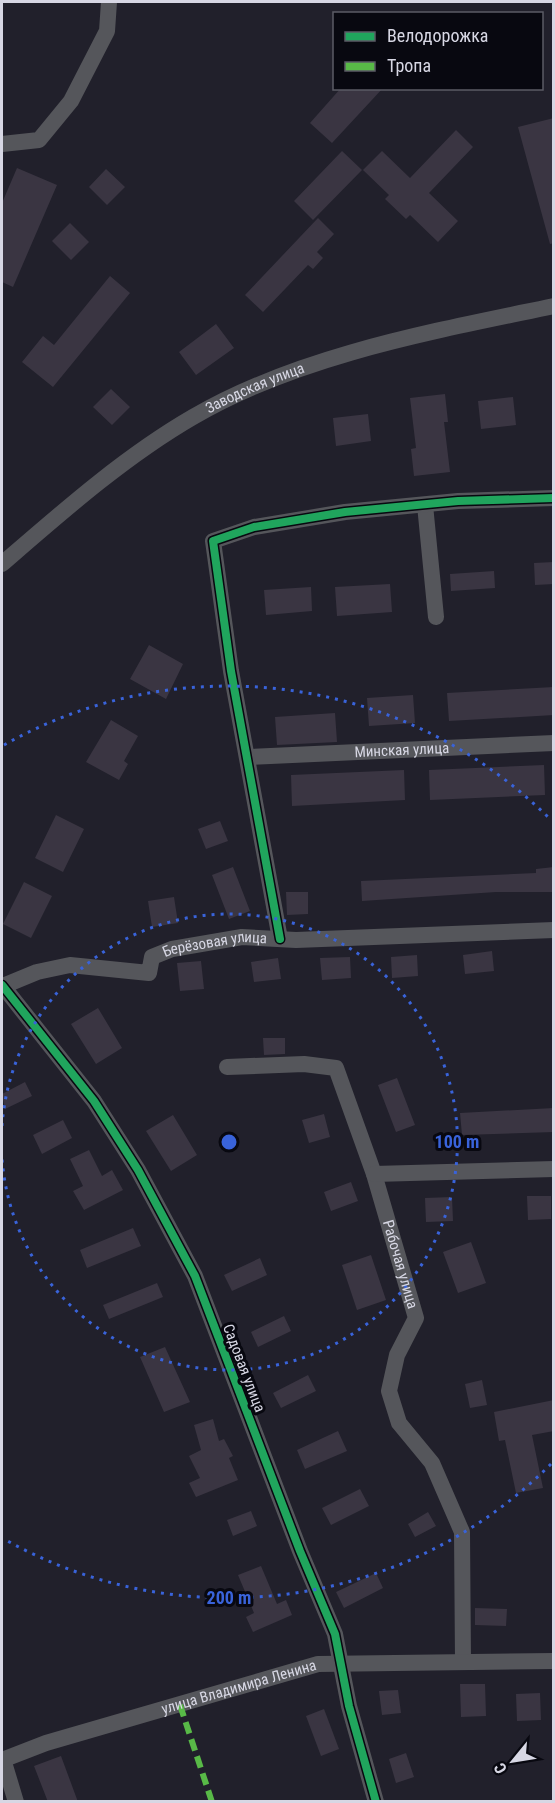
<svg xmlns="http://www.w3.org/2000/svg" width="555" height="1803" viewBox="0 0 555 1803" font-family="'Roboto Condensed',sans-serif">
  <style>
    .building { fill: #3a3542 }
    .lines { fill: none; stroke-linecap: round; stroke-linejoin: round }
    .minor { stroke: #55565b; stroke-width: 16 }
    .quiet { stroke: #58b947; stroke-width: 6; stroke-dasharray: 12 6; stroke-linecap: butt }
    .cycleway-casing { stroke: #080810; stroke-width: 11 }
    .cycleway { stroke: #20a55d; stroke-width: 8 }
    .ring { fill: none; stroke: #3963da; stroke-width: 3; stroke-dasharray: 3 6 }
    .labels { text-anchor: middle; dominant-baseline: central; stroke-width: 6; stroke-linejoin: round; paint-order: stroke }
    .street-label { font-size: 15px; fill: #d7d7e4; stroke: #080810 }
    .centre { fill: #3963da; stroke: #080810; stroke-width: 3 }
    .ring-label { font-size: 18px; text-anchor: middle; font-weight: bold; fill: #3963da; stroke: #080810; stroke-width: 6; stroke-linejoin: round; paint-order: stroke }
  </style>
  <rect width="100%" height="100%" fill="#21202b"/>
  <path class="building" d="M341 88H383L332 143 310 123Z
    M554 118V243L550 244 518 127Z
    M456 130 473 147 429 193 458 221 438 242 410 215 406 219 385 199 389 195 363 170 382 151 410 178Z
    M342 151 362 170 313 220 294 201Z
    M17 168 57 185 13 287 2 282V203Z
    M106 169 125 187 107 205 89 187Z
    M318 218 334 234 317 252 323 258 313 269 308 265 263 312 245 295Z
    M70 223 89 242 71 260 52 241Z
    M110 276 130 293 53 387 22 362 43 336 54 345Z
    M216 324 234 348 196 375 179 352Z
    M111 389 130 407 112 425 93 407Z
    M445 394 448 422H444L450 472 414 476 411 449 416 448 410 398Z
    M513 397 516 425 481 429 478 401Z
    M368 414 371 441 336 446 333 418Z
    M554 562V584L535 585 534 563Z
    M494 571 495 588 451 591 450 574Z
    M390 584 392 612 337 616 335 587Z
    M311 587 312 611 266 615 264 590Z
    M149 645 183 664 166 699 130 679Z
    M554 687V715L449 721 447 693Z
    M413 695 415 723 369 726 367 698Z
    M335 713 337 742 277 745 275 717Z
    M111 720 138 736 124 761 128 764 119 780 86 762Z
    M544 765 545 795 430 800 429 770Z
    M404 770 405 800 292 806 291 775Z
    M56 815 84 829 63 872 35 858Z
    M220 821 228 841 206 849 198 829Z
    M233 867 250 911 229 919 212 875Z
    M554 867V892H496L362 901 361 881 536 873V869Z
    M24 882 52 896 31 938 3 924Z
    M286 892H308V914L287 915Z
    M174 897 178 923 152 927 148 901Z
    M492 951 494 971 465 974 463 955Z
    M417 955 418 976 392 978 391 957Z
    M350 957 351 978 322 980 320 958Z
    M278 958 281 979 254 982 251 962Z
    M201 961 204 989 180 991 177 963Z
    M98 1008 122 1048 96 1064 71 1024Z
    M263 1038H285V1054L264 1055Z
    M397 1078 415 1125 396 1132 378 1085Z
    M25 1082 32 1096 5 1109 2 1094Z
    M554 1108V1132L462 1135 460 1113Z
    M324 1114 330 1137 309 1143 302 1120Z
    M173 1115 197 1155 171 1171 146 1131Z
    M63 1120 72 1138 42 1154 33 1135Z
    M89 1150 102 1176 112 1170 123 1190 84 1210 73 1191 83 1186 70 1159Z
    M351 1182 358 1201 331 1211 324 1192Z
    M527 1196H551V1219L528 1220Z
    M452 1197 453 1221 426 1222 425 1198Z
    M133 1228 141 1246 87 1268 80 1250Z
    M471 1242 486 1283 458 1293 443 1252Z
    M371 1255 386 1300 357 1310 342 1265Z
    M260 1258 267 1275 232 1291 224 1275Z
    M157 1283 163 1297 109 1319 103 1305Z
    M284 1316 291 1331 258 1347 251 1332Z
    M165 1347 190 1402 164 1412 140 1357Z
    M308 1375 316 1391 281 1408 273 1393Z
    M482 1380 487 1405 470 1408 465 1384Z
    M554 1400V1431L532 1435 543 1488 516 1493 505 1440 499 1441 494 1412Z
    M213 1419 219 1441 224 1439 233 1456 229 1458 238 1480 196 1497 189 1483 200 1478 189 1456 201 1450 194 1425Z
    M338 1431 347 1451 305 1469 297 1450Z
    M360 1489 369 1506 331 1525 322 1508Z
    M251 1511 257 1526 233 1536 227 1520Z
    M428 1512 436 1526 415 1537 408 1524Z
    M261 1566 277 1604 286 1600 292 1615 253 1632 246 1617 254 1613 238 1575Z
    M376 1573 383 1588 344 1608 336 1592Z
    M475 1608 507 1609 506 1626 475 1625Z
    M460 1684H485L486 1716 461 1717Z
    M398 1690 401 1713 382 1715 379 1691Z
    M540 1693 541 1720 517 1721 516 1694Z
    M324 1709 339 1749 321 1756 306 1716Z
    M406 1753 414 1777 396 1783 389 1759Z
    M61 1756 78 1802H48L34 1766Z"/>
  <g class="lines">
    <g class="minor">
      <path d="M2 144 39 140 71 101 107 31 109 2"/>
      <path d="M425 505 436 617"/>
      <path id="s1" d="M2 564C62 512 124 457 193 417 299 355 435 331 554 306"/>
      <path id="s2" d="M249 757 554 743"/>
      <path d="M280 939 231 671 213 541 254 527 345 512 458 501 554 498"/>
      <path d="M2 985 94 1101 138 1170 195 1276 300 1551 335 1634 349 1706 376 1802"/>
      <path id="s3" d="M3 986 37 972 70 965 149 973 152 957 172 949 242 937 296 940 554 930"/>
      <path id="s4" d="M227 1067 304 1064 336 1068 374 1174 416 1318 397 1355 389 1391 399 1423 432 1463 462 1532 463 1662"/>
      <path d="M374 1174 554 1169"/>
      <path d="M3 1759 16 1802"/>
      <path id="s5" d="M2 1760 46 1743 318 1664 554 1661"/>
    </g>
    <path class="quiet" d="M180 1705 212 1802"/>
    <g class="cycleway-casing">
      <path id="cycleway" d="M280 939 231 671 213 541 254 527 345 512 458 501 554 498
        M2 985 94 1101 138 1170 195 1276 300 1551 335 1634 349 1706 376 1802"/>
    </g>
    <use href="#cycleway" class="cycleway"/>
  </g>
  <g class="ring">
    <path d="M2 1126A228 228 0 1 1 2 1158"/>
    <path d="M551 1464A456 456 0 0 1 4 1539M4 745A456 456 0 0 1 551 820"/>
  </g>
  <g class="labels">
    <g class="street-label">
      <text stroke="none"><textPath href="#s1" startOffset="310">Заводская улица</textPath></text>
      <text stroke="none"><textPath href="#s2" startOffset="153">Минская улица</textPath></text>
      <text stroke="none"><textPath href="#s3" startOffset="231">Берёзовая улица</textPath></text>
      <text stroke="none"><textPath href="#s4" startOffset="316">Рабочая улица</textPath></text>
      <text transform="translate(244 1368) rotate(69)">Садовая улица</text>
      <text stroke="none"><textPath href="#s5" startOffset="248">улица Владимира Ленина</textPath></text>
    </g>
  </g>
  <circle cx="229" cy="1142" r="9" class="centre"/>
  <g class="ring-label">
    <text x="457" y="1148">100 m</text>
    <text x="229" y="1604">200 m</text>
  </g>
  <rect width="555" height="1803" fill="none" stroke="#d7d7e4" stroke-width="6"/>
  <rect x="333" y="12" width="210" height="78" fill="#080810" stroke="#5b5b65" stroke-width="1.5"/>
  <rect x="345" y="32" width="30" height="9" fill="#20a55d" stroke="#5b5b65" stroke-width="1.5"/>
  <text x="387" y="42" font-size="18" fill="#d7d7e4">Велодорожка</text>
  <rect x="345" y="62" width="30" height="9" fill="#58b947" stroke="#5b5b65" stroke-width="1.5"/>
  <text x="387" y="72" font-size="18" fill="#d7d7e4">Тропа</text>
  <g transform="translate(513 1761) rotate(240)" stroke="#080810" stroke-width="4.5" paint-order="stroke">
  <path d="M0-4.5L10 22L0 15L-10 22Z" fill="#d7d7e4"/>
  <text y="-9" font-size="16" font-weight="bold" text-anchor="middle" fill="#d7d7e4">С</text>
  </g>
</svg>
